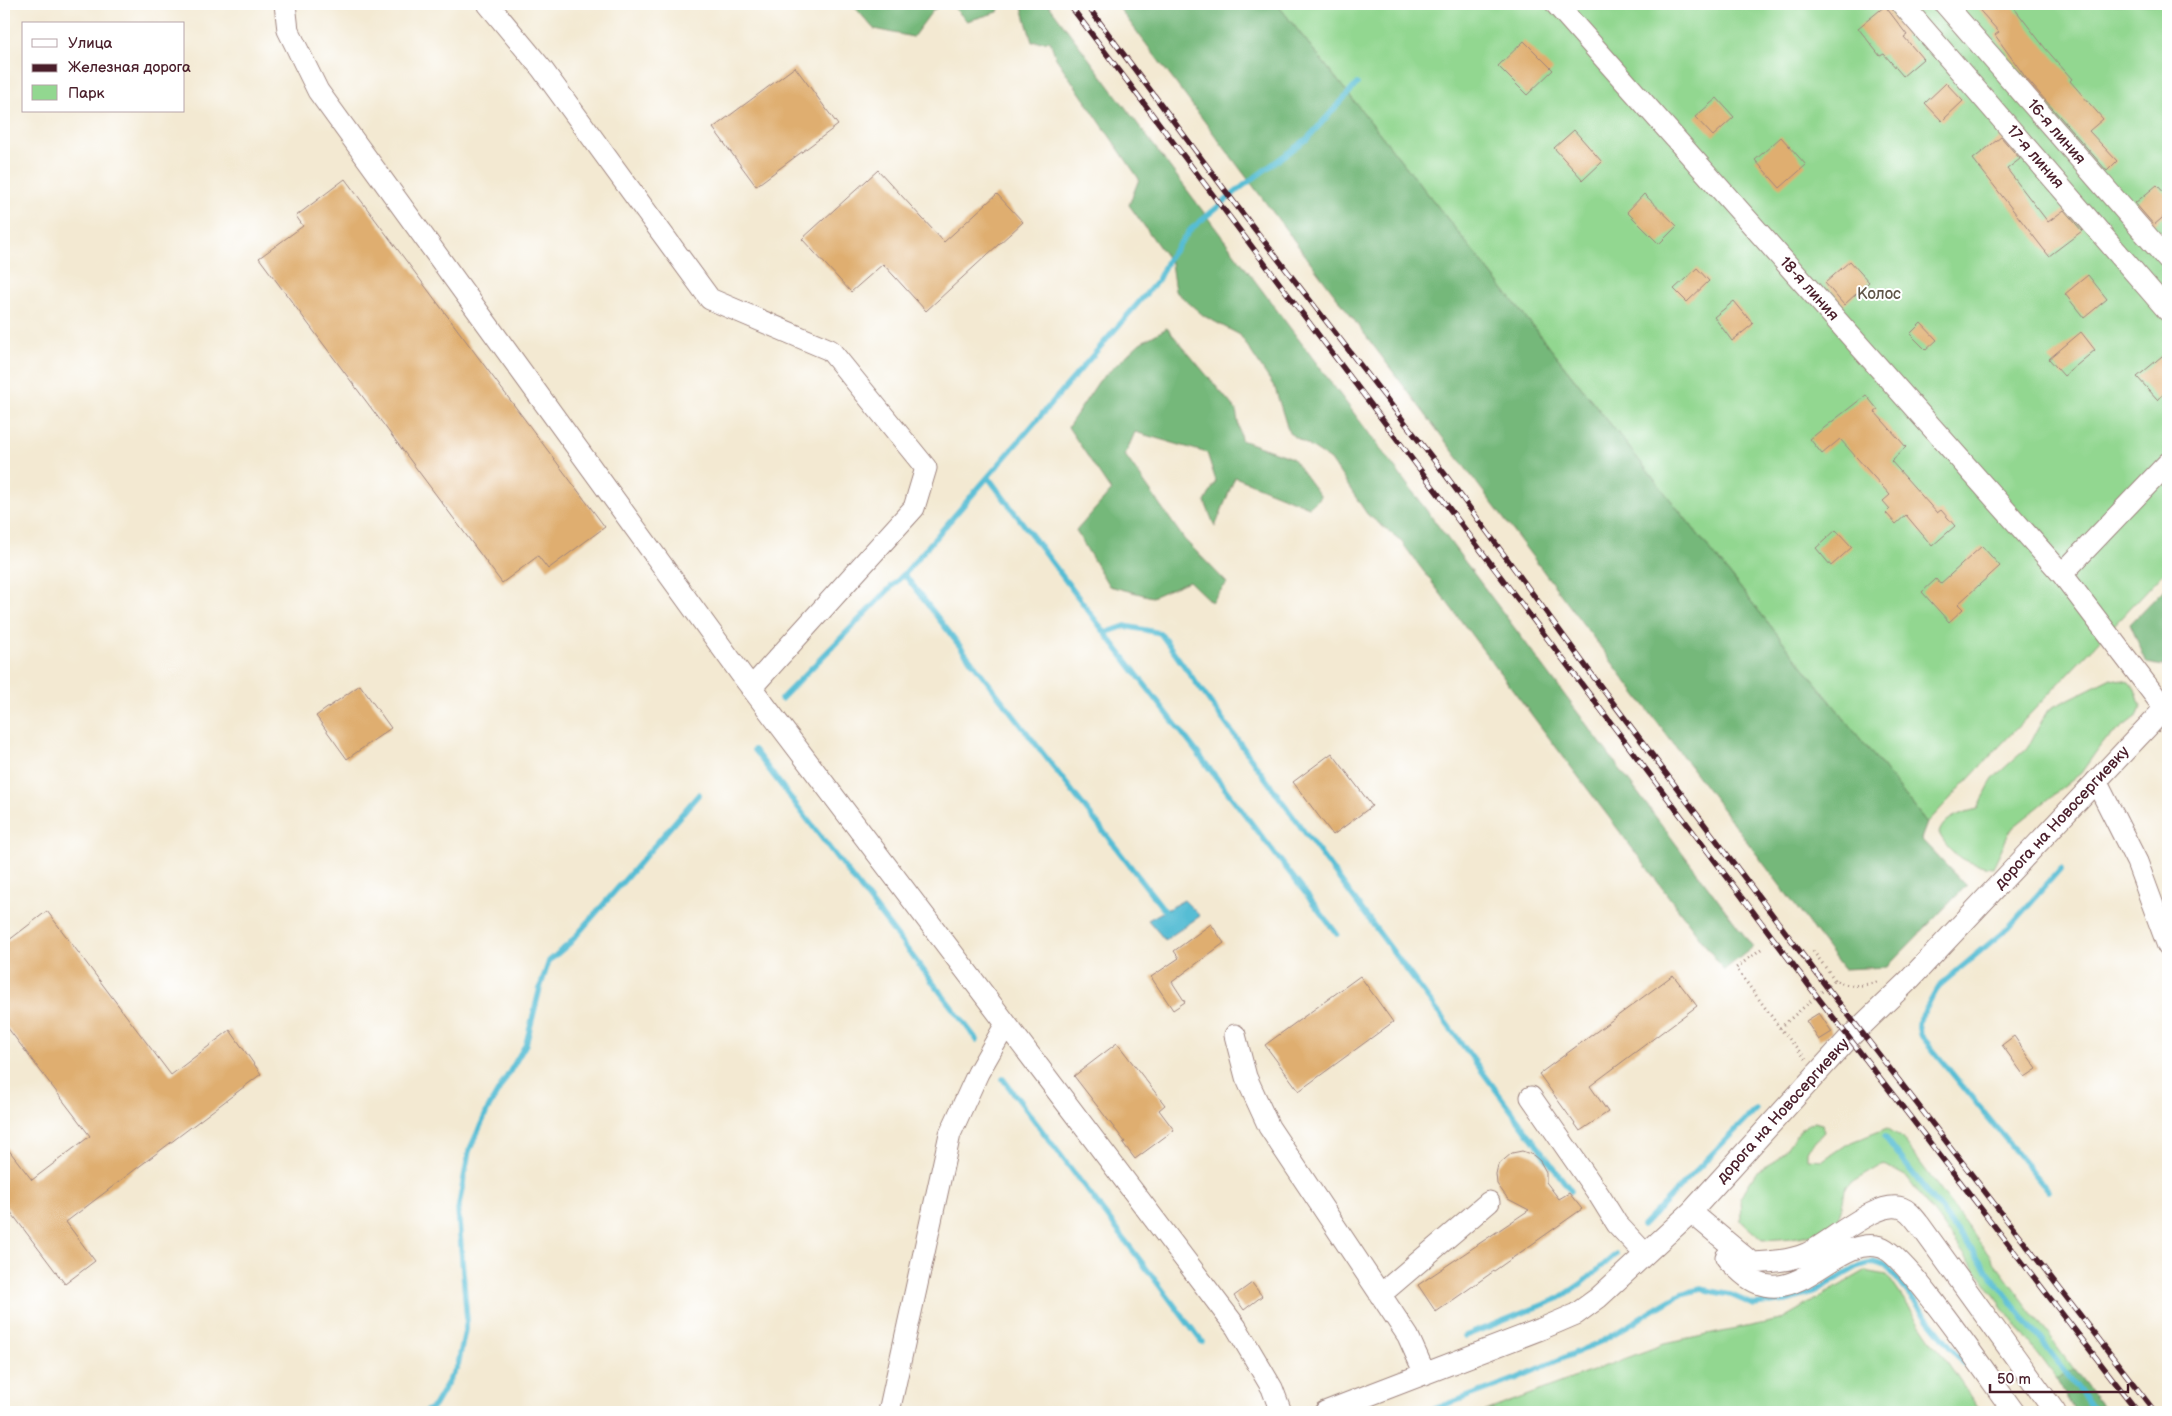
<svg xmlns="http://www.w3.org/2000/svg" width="2172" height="1416" viewBox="0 0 2172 1416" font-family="'Balsamiq Sans',sans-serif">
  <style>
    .green { fill: #92d790; stroke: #6e7b5e }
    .forest { fill: #75b87a; stroke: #606c52 }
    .water { fill: #56bdd4; stroke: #506e80 }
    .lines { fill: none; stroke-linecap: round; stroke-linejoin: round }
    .stream { stroke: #56bdd4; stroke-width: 5.5 }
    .building { fill: #dfae70 }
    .minor-casing { stroke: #9e847e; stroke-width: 23 }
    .path { stroke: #9e847e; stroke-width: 3; stroke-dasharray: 1 4; stroke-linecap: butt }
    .minor { stroke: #fff; stroke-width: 21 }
    .rail-casing { stroke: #4a1f2b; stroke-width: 5.5 }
    .rail { stroke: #fff; stroke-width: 4; stroke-dasharray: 11; stroke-linecap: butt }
    .labels { text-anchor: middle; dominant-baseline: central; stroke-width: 4; stroke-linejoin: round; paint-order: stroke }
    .street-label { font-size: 16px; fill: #4a1f2b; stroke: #fff }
    .park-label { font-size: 16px; fill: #605649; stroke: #fff }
  </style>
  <rect width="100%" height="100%" fill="#fff"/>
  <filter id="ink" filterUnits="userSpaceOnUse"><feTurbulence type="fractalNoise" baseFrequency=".02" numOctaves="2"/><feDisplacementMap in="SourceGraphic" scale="10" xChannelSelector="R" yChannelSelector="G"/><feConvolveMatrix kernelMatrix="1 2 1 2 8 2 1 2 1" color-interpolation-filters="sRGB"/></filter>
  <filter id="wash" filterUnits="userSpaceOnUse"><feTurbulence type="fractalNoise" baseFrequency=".0096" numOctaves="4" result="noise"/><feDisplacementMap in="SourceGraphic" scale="20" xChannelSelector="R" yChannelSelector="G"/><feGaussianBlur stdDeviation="1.12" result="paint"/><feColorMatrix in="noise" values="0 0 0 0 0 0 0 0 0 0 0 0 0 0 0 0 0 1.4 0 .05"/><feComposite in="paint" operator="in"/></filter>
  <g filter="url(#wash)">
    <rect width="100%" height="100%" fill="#f3e9d2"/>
    <path class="green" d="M1277 4H2168V568L1927 823Z
      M2111 678 2129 682 2135 689 2141 707 2138 715 2103 742 2081 773 2011 829 1993 867C1968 865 1951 856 1939 833 1944 817 1962 813 1977 809L1993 778 2028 747 2046 713 2053 707Z
      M1814 1122 1822 1124 1824 1132 1807 1150V1159L1823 1160 1845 1145 1887 1128 1901 1137 2074 1369 2056 1379 1907 1177 1883 1164 1846 1186C1843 1198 1842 1219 1831 1226 1813 1238 1782 1239 1762 1240L1741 1221 1740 1198 1757 1171 1778 1159 1801 1129Z
      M1865 1271 1887 1275 1981 1412H1483L1664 1344 1780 1320Z"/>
    <path class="forest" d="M852 4H945L933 10 913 37 874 29Z
      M950 4H1000L998 12 967 21Z
      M1018 4H1048L1753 947 1724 970 1400 540 1367 514 1331 460 1289 433 1275 388 1240 335 1204 316 1175 291 1171 263 1129 205 1139 179 1056 58 1050 41 1032 42 1022 7Z
      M1116 4H1277L1927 823 1921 839 1966 886 1887 967 1843 969Z
      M1167 328 1236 410 1241 440 1292 458 1321 497 1309 507 1235 477 1215 527 1205 502 1216 481 1207 453 1135 432 1125 455 1184 539 1227 583 1211 602 1189 581 1152 597 1109 586 1076 531 1111 491 1068 427 1099 381 1140 343Z
      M2168 585V667L2147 663 2130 624Z
      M2074 1369 2107 1412H2075L2056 1379Z"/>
    <path class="water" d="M1184 900 1200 916 1165 940 1148 920Z"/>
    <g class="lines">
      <path class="stream" d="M988 477 1105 633 1125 626 1160 633 1311 841 1571 1191
        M904 574 1165 911
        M1105 633 1337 934
        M781 699 904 574 1158 280 1168 259 1191 229 1243 186 1307 139 1357 84
        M754 750 977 1040
        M1003 1079 1202 1342
        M1885 1137 2096 1412
        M2048 1191 1920 1034 1918 1023 1939 986 2009 927 2061 868
        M1642 1226 1756 1109
        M1465 1336 1560 1298 1585 1281 1616 1254
        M425 1412 434 1406 458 1365 467 1320 458 1210 469 1151 489 1107 526 1044 540 988 549 961 570 943 699 794
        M1426 1412 1515 1379 1602 1341 1681 1294 1701 1289 1731 1295 1754 1305 1786 1301 1813 1293 1857 1267 1873 1262 1887 1266 1964 1364"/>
    </g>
    <g id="blocks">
      <path class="building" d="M1974 4H2011L2045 48 2072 79 2070 81 2103 119 2089 131 2117 161 2107 171 2026 78 1995 35 1999 32Z
        M1885 6 1907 35 1904 37 1923 59 1903 76 1884 54 1880 56 1858 28Z
        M1524 41 1553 70 1527 95 1498 66Z
        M795 67 838 125 756 186 713 128Z
        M1946 83 1963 101 1942 121 1925 103Z
        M1717 98 1734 117 1713 136 1695 117Z
        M1574 130 1602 162 1583 180 1554 148Z
        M1781 137 1806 165 1780 188 1755 160Z
        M2001 137 2020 159 2007 169 2048 222 2064 210 2082 231 2049 256 1973 159Z
        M878 170 944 242 997 194 1023 222 926 311 883 264 851 292 802 239Z
        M345 179 605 527 548 569 538 556 502 583 259 258 303 226 296 216Z
        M2157 185 2168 197V213L2154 225 2135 203Z
        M1644 194 1677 226 1659 244 1627 212Z
        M1850 261 1869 282 1844 305 1825 283Z
        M1697 268 1709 281 1687 302 1674 289Z
        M2088 275 2107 299 2084 318 2065 294Z
        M1734 301 1753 324 1732 341 1714 317Z
        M1921 323 1937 340 1926 350 1910 334Z
        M2081 332 2095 350 2064 376 2049 359Z
        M2168 351V389L2158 400 2137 377Z
        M1866 395 1878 410 1875 412 1906 447 1891 461 1937 513 1941 510 1955 526 1932 546 1906 515 1896 524 1886 513 1890 509 1883 501 1890 495 1840 439 1822 454 1810 439Z
        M1836 530 1852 547 1831 566 1816 548Z
        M1982 546 2000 566 1958 604 1963 609 1949 622 1922 592 1936 579 1940 584Z
        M360 685 391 728 347 759 316 716Z
        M1332 753 1372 806 1333 835 1293 782Z
        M47 911 171 1075 230 1030 261 1074 66 1222 95 1261 65 1284 4 1203V1144L32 1180 90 1136 4 1023V944Z
        M1211 924 1224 943 1172 982 1185 1002 1173 1010 1151 977 1179 958 1174 951Z
        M1673 975 1697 1006 1590 1086 1608 1112 1580 1131 1539 1074Z
        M1360 976 1393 1022 1299 1091 1265 1045Z
        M1819 1013 1832 1032 1819 1040 1806 1021Z
        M2014 1036 2037 1069 2025 1077 2002 1045Z
        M1117 1043 1165 1105 1159 1110 1174 1130 1135 1159 1123 1143 1125 1142 1074 1076Z
        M1522 1151 1533 1155 1540 1161 1546 1172V1182L1559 1199 1569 1193 1582 1209 1436 1312 1418 1285 1529 1210 1508 1199 1497 1184 1496 1174 1498 1165 1512 1153Z
        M1252 1283 1262 1296 1244 1310 1234 1296Z"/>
    </g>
  </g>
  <g filter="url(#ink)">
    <use href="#blocks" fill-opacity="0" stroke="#9e847e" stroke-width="1"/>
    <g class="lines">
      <g class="minor-casing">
        <path id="minor" d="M285 4 288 30 318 91 741 674 1236 1327 1272 1388 1281 1412
          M488 4 542 69 710 299 830 350 926 468 914 508 751 688
          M1556 4 2062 574
          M1902 4 2168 311
          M1945 4 2168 260
          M2165 709 2062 574 2168 463
          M2096 781 2137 862 2168 946
          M1235 1035 1246 1077 1269 1127 1408 1336 1425 1374
          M1531 1097 1599 1195 1617 1224 1645 1254
          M1691 1212 1752 1263C1770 1262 1789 1261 1806 1254 1830 1243 1877 1199 1902 1208 1910 1211 1914 1218 1919 1224L2055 1412
          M1726 1257C1730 1263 1737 1268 1742 1273 1794 1318 1835 1233 1881 1247 1906 1254 1993 1384 2014 1412
          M1380 1295 1489 1202
          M889 1412 950 1134 978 1073 1006 1024
          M1325 1412 1541 1329 1576 1314 1598 1298 1691 1212 1850 1037 1910 979 2168 705"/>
      </g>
      <path class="path" d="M1761 949 1736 968 1780 1028 1806 1059
        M1813 951 1835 980
        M1780 1028 1835 980C1850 988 1861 986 1877 982"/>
      <use href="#minor" class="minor"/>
      <g class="rail-casing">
        <path id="rail" d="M1069 4 1816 995 2138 1412
          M1086 4 1236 205 1444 473 1604 691 1826 986 2155 1412"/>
      </g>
      <use href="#rail" class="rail"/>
    </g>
  </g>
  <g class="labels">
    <g class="street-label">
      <text transform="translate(2056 132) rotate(49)">16-я линия</text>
      <text transform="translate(2035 157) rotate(49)">17-я линия</text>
      <text transform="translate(1809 289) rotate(48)">18-я линия</text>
      <text transform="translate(2062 818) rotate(-47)">дорога на Новосергиевку</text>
      <text transform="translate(1783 1111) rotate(-48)">дорога на Новосергиевку</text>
    </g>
    <g class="park-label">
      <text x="1879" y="294">Колос</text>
    </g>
  </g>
  <rect width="2172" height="1416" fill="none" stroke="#fff" stroke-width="20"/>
  <rect x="22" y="22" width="162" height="90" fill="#ffffff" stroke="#b7a5aa"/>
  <rect x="32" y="39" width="25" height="8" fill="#ffffff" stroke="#b7a5aa"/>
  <text x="68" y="48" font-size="15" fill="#4a1f2b">Улица</text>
  <rect x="32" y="64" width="25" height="8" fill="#4a1f2b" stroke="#b7a5aa"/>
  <text x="68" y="72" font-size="15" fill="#4a1f2b">Железная дорога</text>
  <rect x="32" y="85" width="25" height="15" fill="#92d790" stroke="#b7a5aa"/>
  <text x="68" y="98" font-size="15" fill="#4a1f2b">Парк</text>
  <path d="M1990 1384v8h138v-8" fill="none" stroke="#4a1f2b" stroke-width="2.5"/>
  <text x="1997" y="1384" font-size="15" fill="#4a1f2b" stroke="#ffffff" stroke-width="4" paint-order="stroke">50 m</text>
</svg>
